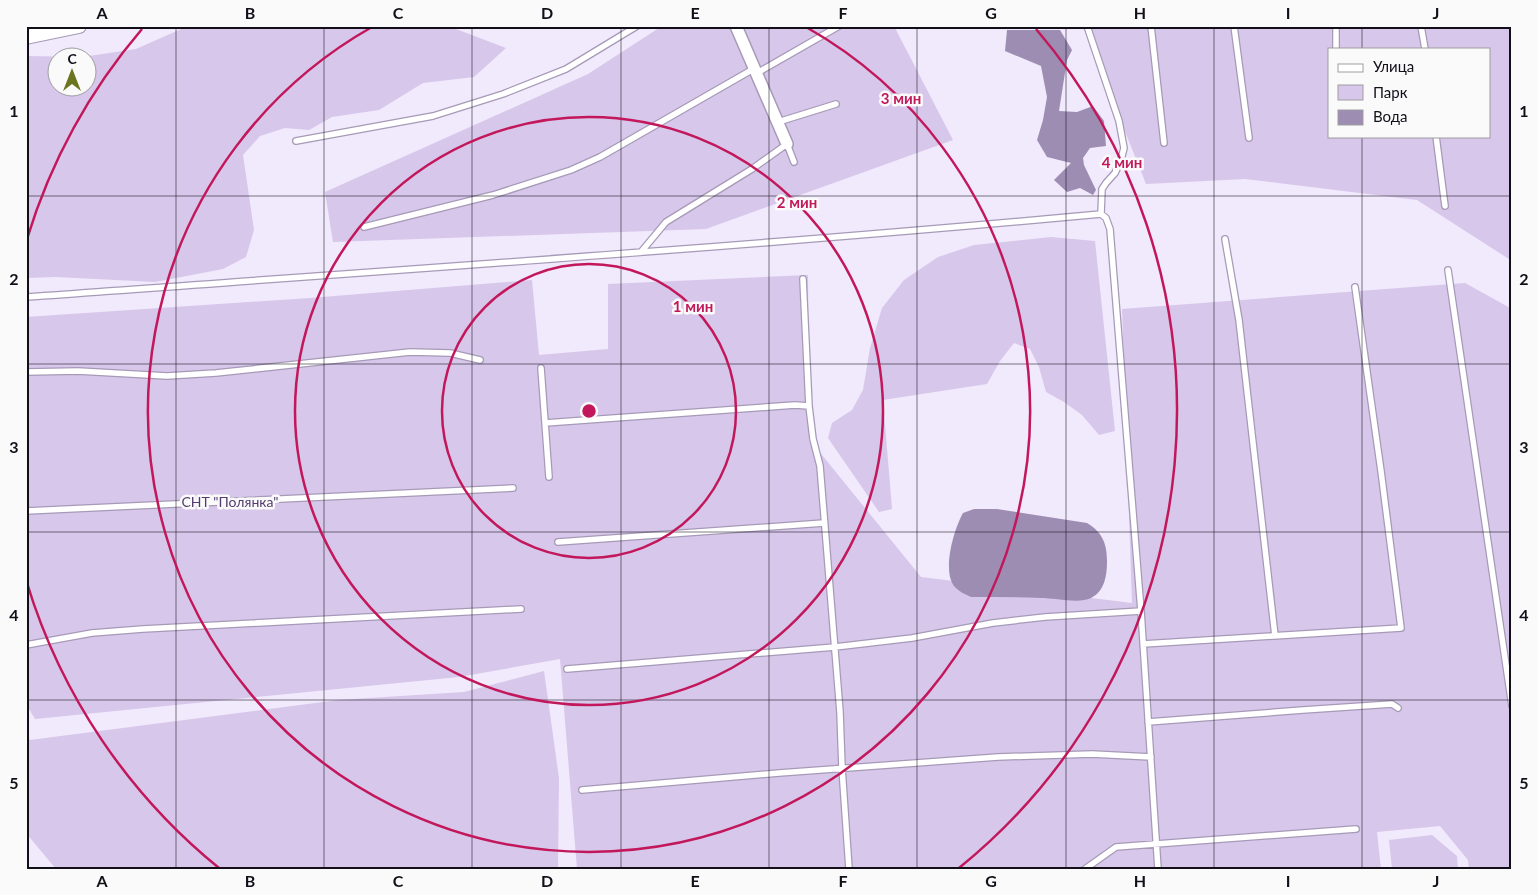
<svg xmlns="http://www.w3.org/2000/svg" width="1538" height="895" viewBox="0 0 1538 895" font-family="Lato,sans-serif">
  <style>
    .green { fill: #d7c7eb; fill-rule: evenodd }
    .water { fill: #9e8db3 }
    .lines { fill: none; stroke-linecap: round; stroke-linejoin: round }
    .service-casing { stroke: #a69ab7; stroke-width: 8 }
    .minor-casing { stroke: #a69ab7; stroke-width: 14 }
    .tertiary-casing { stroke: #a69ab7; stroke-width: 16 }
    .service { stroke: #fff; stroke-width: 5.5 }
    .minor { stroke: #fff; stroke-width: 11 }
    .tertiary { stroke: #fff; stroke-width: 14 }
    .grid { fill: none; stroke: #130f19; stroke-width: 1; stroke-opacity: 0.55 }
    .ring { fill: none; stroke: #c2185b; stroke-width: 2.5 }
    .labels { text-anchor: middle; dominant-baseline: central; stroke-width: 5; stroke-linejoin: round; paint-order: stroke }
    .park-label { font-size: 14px; fill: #543b6f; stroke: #fafafa }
    .centre { fill: #c2185b; stroke: #fafafa; stroke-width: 2.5 }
    .ring-label { font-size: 15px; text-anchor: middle; font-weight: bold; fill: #c2185b; stroke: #fafafa; stroke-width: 5; stroke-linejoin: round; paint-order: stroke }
    .neatline { fill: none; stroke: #130f19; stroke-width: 2 }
    .grid-label { font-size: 16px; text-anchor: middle; font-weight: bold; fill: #130f19 }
  </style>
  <rect width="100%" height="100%" fill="#f1e9fc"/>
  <path class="green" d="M188 26H448L506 48 474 77 423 83 379 110 332 117 309 130 285 128 260 136 243 155 254 230 246 257 223 269 155 282 56 277 26 278V56L82 57 136 49ZM58 58H88V88H58Z
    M662 26H894L953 140 706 229 333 242 325 192 588 74Z
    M1083 26H1512V261L1417 200 1245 179 1146 184ZM1329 49H1489V136H1329Z
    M1051 237 1095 241 1115 431 1099 435 1082 415 1064 402 1046 392 1039 367 1030 349 1014 343 1000 361 987 384 883 400 892 509 879 512 828 438 832 423 852 410 863 390 870 348 882 308 904 280 938 257 974 245Z
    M808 275 809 439 921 577 1132 603 1122 309 1465 283 1512 309V869H1469L1468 860 1440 826 1377 832 1381 869H577L560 659 459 677 35 719 26 704V317L310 298 532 280 539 355 608 349V284Z
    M544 671 559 778 558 869H56L26 833V734L30 740 338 700 464 692Z
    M1432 835 1457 856 1458 869H1392L1389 840Z"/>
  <path class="water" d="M1007 30H1060L1072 50 1067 60 1059 111 1077 112 1093 106 1104 121 1106 146 1090 148 1083 158 1084 165 1096 190 1093 195 1080 188 1067 192 1054 180 1071 163 1047 157 1037 140 1043 120 1047 97 1041 66 1005 51Z
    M974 509H997L1087 523C1102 532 1107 543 1107 561 1107 575 1105 591 1091 598 1079 604 1055 598 1041 598 1018 597 994 597 971 597 965 594 959 592 954 586 942 570 954 529 963 513Z"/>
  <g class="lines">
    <g class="service-casing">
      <path id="service" d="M1087 26 1119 121 1124 148 1121 160 1115 173 1106 183 1102 189 1101 214
        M1151 26 1164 143
        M1234 26 1249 138
        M1421 26 1425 49
        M1336 49V26
        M757 73 839 26
        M778 122 836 104
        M1436 136 1445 206
        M296 141 433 116 503 94 566 69 637 26
        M364 227 493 195 571 170 600 157 755 68
        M1225 239 1239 320 1275 636
        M641 252 666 222 752 169 787 144 794 162
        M1448 270 1512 706
        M803 279 809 406 813 439 820 466 840 712 842 768 849 869
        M26 297C384 271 743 247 1101 214L1106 218 1110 229 1141 611 1158 869
        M541 368 549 477
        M26 372 78 371 167 376 216 373 410 352 450 353 480 360
        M545 423 795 405 809 406
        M26 511 513 488
        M558 542 824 523
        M1143 644 1401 628 1381 471 1355 287
        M26 645 92 633 143 629 521 609
        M567 669 835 647 912 638 993 623 1045 617 1141 611
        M1148 722 1303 710 1392 704 1398 708
        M582 790 779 773 998 757 1092 754 1151 757
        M1085 869 1116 847 1356 829"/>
    </g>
    <g class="minor-casing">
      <path id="minor" d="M736 26 787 144"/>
    </g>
    <g class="tertiary-casing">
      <path id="tertiary" d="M26 37 79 26"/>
    </g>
    <use href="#service" class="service"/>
    <use href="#minor" class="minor"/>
    <use href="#tertiary" class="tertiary"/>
  </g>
  <path class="grid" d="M176 26V869M324 26V869M472 26V869M621 26V869M769 26V869M917 26V869M1066 26V869M1214 26V869M1362 26V49M1362 136V869M26 196H1512M26 364H1512M26 532H1512M26 700H1512"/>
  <g class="ring">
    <circle cx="589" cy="411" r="147"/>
    <circle cx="589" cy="411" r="294"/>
    <path d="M806 27A441 441 0 1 1 372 27"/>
    <path d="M219 868A588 588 0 0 1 27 583M27 239A588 588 0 0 1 142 29M1036 29A588 588 0 0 1 959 868"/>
  </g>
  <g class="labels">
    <g class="park-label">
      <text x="230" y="501">СНТ "Полянка"</text>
    </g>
  </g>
  <circle cx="589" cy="411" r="8" class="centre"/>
  <g class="ring-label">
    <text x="901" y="104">3 мин</text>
    <text x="1122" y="168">4 мин</text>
    <text x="797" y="208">2 мин</text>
    <text x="693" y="312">1 мин</text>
  </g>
  <rect width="1538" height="895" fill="none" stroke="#fafafa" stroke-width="55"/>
  <rect x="1328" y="48" width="162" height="90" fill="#fafafa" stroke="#9e9ca0"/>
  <rect x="1338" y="64" width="25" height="8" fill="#ffffff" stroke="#9e9ca0"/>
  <text x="1373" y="72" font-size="15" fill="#130f19">Улица</text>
  <rect x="1338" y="85" width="25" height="15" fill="#d7c7eb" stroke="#9e9ca0"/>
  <text x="1373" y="98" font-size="15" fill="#130f19">Парк</text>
  <rect x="1338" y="110" width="25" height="15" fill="#9e8db3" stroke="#9e9ca0"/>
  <text x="1373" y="122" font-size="15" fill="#130f19">Вода</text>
  <g transform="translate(72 72)"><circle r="24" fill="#fafafa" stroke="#9e9ca0"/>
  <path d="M0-4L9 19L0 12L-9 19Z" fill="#6b7520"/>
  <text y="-8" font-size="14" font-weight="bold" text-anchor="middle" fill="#130f19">С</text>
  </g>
  <rect x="28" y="28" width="1482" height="840" class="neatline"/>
  <g class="grid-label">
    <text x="102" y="19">A</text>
    <text x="250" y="19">B</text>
    <text x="398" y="19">C</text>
    <text x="547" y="19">D</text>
    <text x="695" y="19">E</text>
    <text x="843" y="19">F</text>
    <text x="991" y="19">G</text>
    <text x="1140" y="19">H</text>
    <text x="1288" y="19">I</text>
    <text x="1436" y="19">J</text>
    <text x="14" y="117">1</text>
    <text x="1524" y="117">1</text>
    <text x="14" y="285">2</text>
    <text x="1524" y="285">2</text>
    <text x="14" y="453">3</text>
    <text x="1524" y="453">3</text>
    <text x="14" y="621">4</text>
    <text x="1524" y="621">4</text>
    <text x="14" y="789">5</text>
    <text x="1524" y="789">5</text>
    <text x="102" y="887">A</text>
    <text x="250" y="887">B</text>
    <text x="398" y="887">C</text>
    <text x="547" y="887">D</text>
    <text x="695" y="887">E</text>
    <text x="843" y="887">F</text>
    <text x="991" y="887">G</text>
    <text x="1140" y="887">H</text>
    <text x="1288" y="887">I</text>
    <text x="1436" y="887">J</text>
  </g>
</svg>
